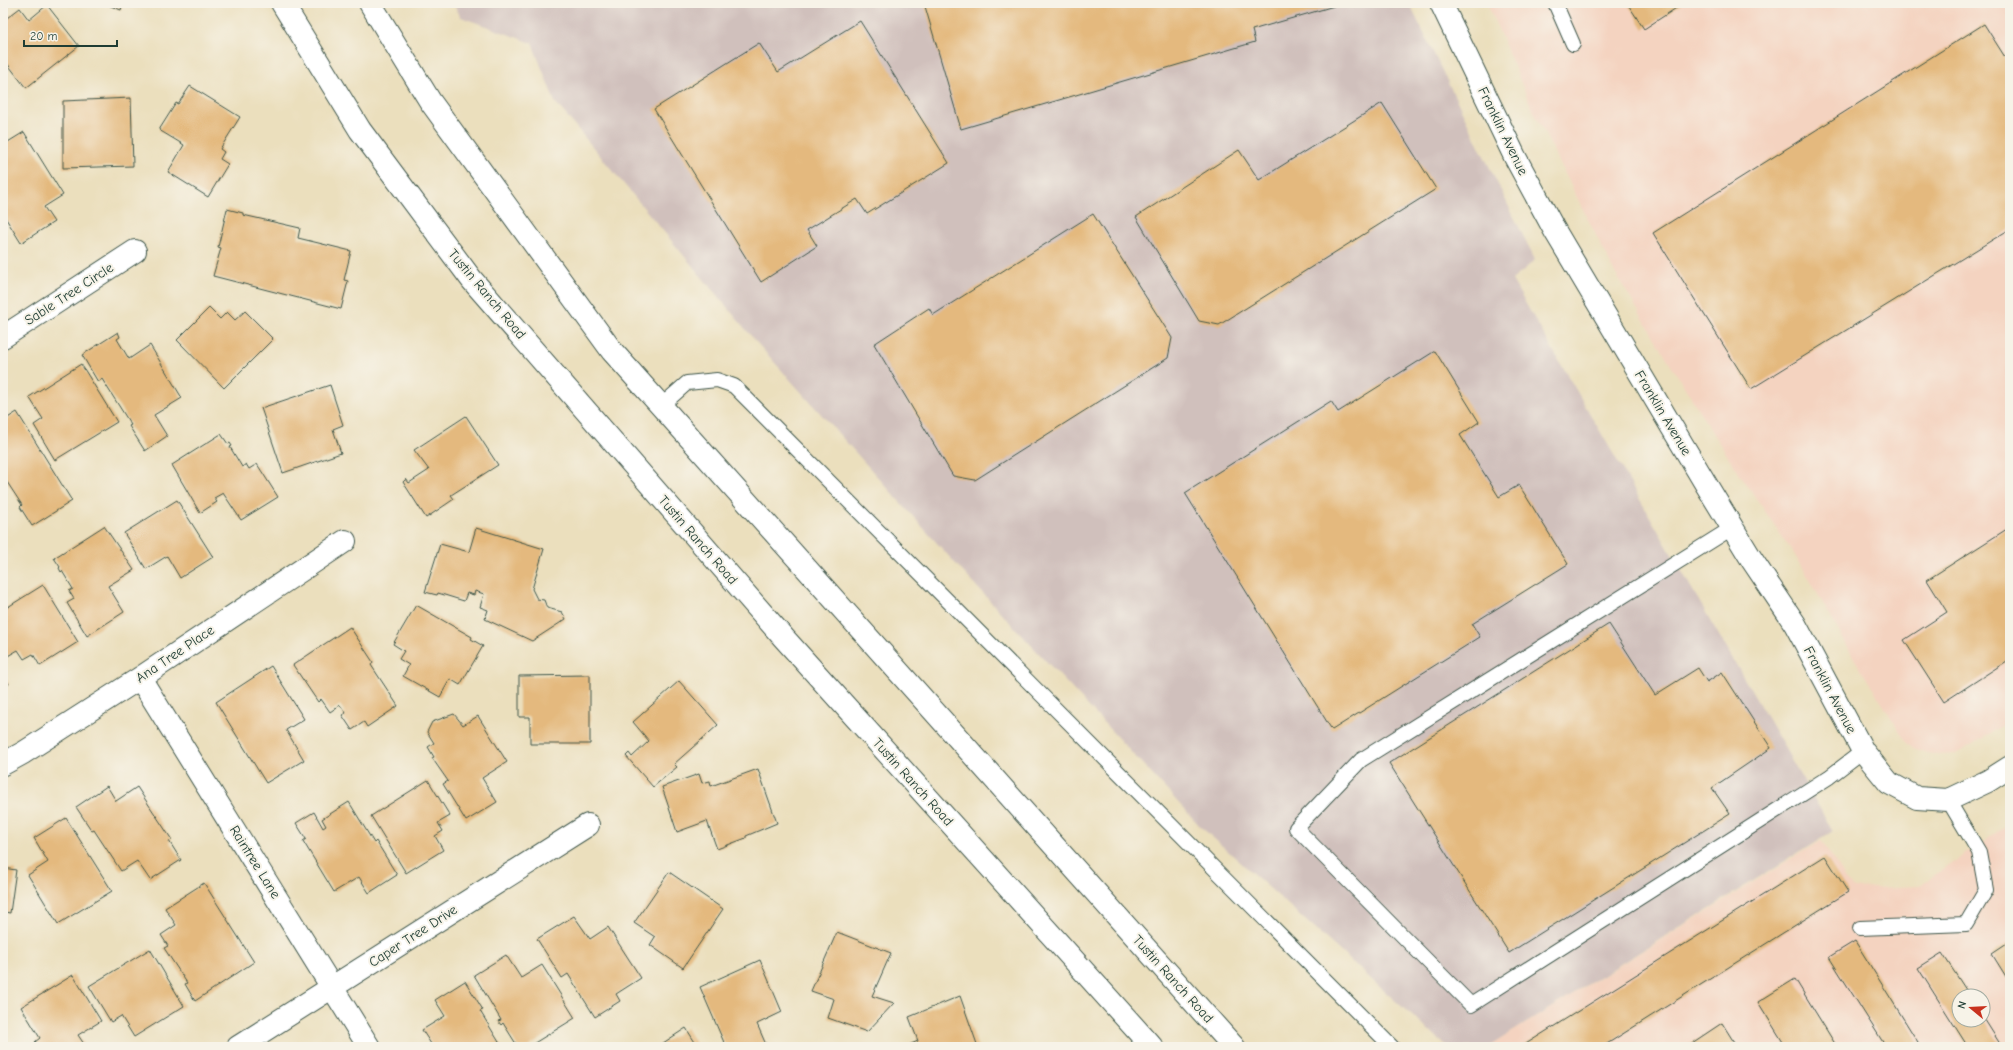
<svg xmlns="http://www.w3.org/2000/svg" width="2013" height="1050" viewBox="0 0 2013 1050" font-family="'Comic Neue',sans-serif">
  <style>
    .built { fill: #f4d3c0; fill-rule: evenodd }
    .industrial { fill: #d0c0bc }
    .building { fill: #e4b97e }
    .lines { fill: none; stroke-linecap: round; stroke-linejoin: round }
    .service-casing { stroke: #3e5549; stroke-width: 16 }
    .minor-casing { stroke: #3e5549; stroke-width: 24 }
    .tertiary-casing { stroke: #3e5549; stroke-width: 24 }
    .primary-casing { stroke: #3e5549; stroke-width: 24 }
    .service { stroke: #fff; stroke-width: 14 }
    .minor { stroke: #fff; stroke-width: 22 }
    .tertiary { stroke: #fff; stroke-width: 22 }
    .primary { stroke: #fff; stroke-width: 22 }
    .labels { text-anchor: middle; dominant-baseline: central; stroke-width: 4; stroke-linejoin: round; paint-order: stroke }
    .street-label { font-size: 14px; fill: #1f3d34; stroke: #f7f3e8 }
  </style>
  <rect width="100%" height="100%" fill="#f7f3e8"/>
  <filter id="ink" filterUnits="userSpaceOnUse"><feTurbulence type="fractalNoise" baseFrequency=".025" numOctaves="2"/><feDisplacementMap in="SourceGraphic" scale="8" xChannelSelector="R" yChannelSelector="G"/><feConvolveMatrix kernelMatrix="1 2 1 2 8 2 1 2 1" color-interpolation-filters="sRGB"/></filter>
  <filter id="wash" filterUnits="userSpaceOnUse"><feTurbulence type="fractalNoise" baseFrequency=".012" numOctaves="4" result="noise"/><feDisplacementMap in="SourceGraphic" scale="16" xChannelSelector="R" yChannelSelector="G"/><feGaussianBlur stdDeviation="0.9" result="paint"/><feColorMatrix in="noise" values="0 0 0 0 0 0 0 0 0 0 0 0 0 0 0 0 0 1.4 0 .05"/><feComposite in="paint" operator="in"/></filter>
  <g filter="url(#wash)">
    <rect width="100%" height="100%" fill="#ebdfbd"/>
    <path class="built" d="M1487 3H2010V721L1956 754 1937 755 1924 752 1914 748 1904 738 1855 660 1802 566 1715 437 1614 271 1531 106Z
      M2010 823V1047H1488L1821 840 1853 889 1919 886ZM1959 996H1983V1020H1959Z"/>
    <path class="industrial" d="M453 3H1409L1535 260 1512 280 1833 831 1488 1047H1447L1201 827 963 572 758 344 555 102 532 43 461 17Z"/>
    <g id="blocks">
      <path class="building" d="M103 3H123L121 10Z
        M924 3H1333L1334 6 1252 30 1255 42 961 129Z
        M1627 3H1684L1644 29Z
        M47 5 79 46 26 88 3 58V21L20 8 29 20Z
        M860 21 949 163 867 214 857 199 807 230 817 246 761 282 654 109 759 43 778 72Z
        M1984 24 2010 65V229L1751 389 1653 233Z
        M190 86 240 117 220 149 224 152 220 159 228 164 208 197 168 172 184 145 159 130 176 103 178 104Z
        M131 98 133 166 63 168V101Z
        M1382 103 1436 189 1219 325 1199 321 1136 217 1239 150 1259 180Z
        M24 132 63 195 44 207 54 222 21 243 3 214V145Z
        M227 209 243 213V215L300 228 298 238 351 251 344 280 348 281 341 309 213 276 221 248 218 247Z
        M1093 214 1172 338 1168 358 975 480 953 476 874 344 929 308 933 315Z
        M209 308 220 319 227 312 235 320 245 311 273 339 224 388 177 340Z
        M118 332 120 337 117 339 129 359 150 345 182 398 154 415 167 436 145 451 129 426 131 425 102 379 98 382 82 355Z
        M1435 351 1479 422 1460 435 1499 497 1519 485 1568 564 1472 624 1480 637 1332 730 1185 493 1331 401 1338 412Z
        M81 364 117 422 55 460 34 425 43 419 29 397Z
        M330 385 343 425 333 429 341 453 283 473 261 408Z
        M17 412 72 501 32 526 20 507 22 505 7 482 3 485V421Z
        M466 416 498 465 451 495 454 499 426 518 403 482 406 479 409 483 429 470 414 450Z
        M221 434 228 444 230 443 232 446 230 447 242 467 246 464 249 469 257 464 278 497 241 520 223 493 214 498 217 502 200 513 172 465Z
        M177 500 213 557 180 578 167 556 146 569 124 533Z
        M104 526 134 570 108 586 124 612 87 636 67 603 74 599 69 591 73 589 62 571 61 572 59 568 60 567 54 558Z
        M2010 527V659L1944 702 1904 640 1947 612 1927 580Z
        M476 528 544 549 532 589 537 599 544 600 547 608 562 612 566 619 532 641 485 619 488 610 480 607 484 594 475 591 474 595 467 593 464 601 438 593 437 595 425 592 440 544 469 552Z
        M43 585 78 642 40 666 33 654 24 659 18 650 6 657 3 652V610Z
        M416 605 472 637 471 639 483 646 460 685 450 679 440 697 403 676 409 665 399 659 404 651 393 644Z
        M1609 624 1655 695 1698 668 1707 682 1722 672 1771 748 1712 788 1730 814 1509 953 1389 763Z
        M350 627 373 662 371 665 398 706 367 727 364 722 352 730 342 715 346 713 340 705 330 712 321 699 318 702 293 665Z
        M271 666 304 719 286 730 304 760 266 783 216 702Z
        M3 674 9 684 3 688Z
        M590 675V744H530V717H519V676Z
        M679 681 718 725 674 764 677 767 653 787 626 756 629 753 632 757 649 741 633 722Z
        M454 714 463 725 478 716 507 762 482 778 497 802 466 821 443 784 448 781 432 758 434 757 428 747 434 743 427 732 432 722Z
        M758 769 777 823 746 836V838L717 849 707 821 677 832 662 787 699 774 702 783 710 781 711 786Z
        M428 780 450 816 438 823 443 831 435 836 443 850 406 873 371 816Z
        M107 786 116 801 137 787 172 840 169 841 181 860 150 880 137 861 121 871 94 830 92 831 76 807Z
        M349 802 374 843 376 841 397 875 369 893 359 877 334 892 303 841 306 839 296 823 314 812 323 828 326 826 322 819Z
        M66 818 112 891 58 924 28 875 48 862 34 838Z
        M1825 856 1848 892 1602 1047H1521Z
        M3 868 16 870 10 913 5 912 4 921Z
        M669 872 723 909 683 968 650 945 655 937 634 923Z
        M204 883 254 962 195 1001 185 984 187 983 164 948 168 946 161 935 176 925 165 908Z
        M574 916 590 939 608 927 641 978 616 994 620 1001 595 1017 568 974 562 978 537 939Z
        M837 932 891 953 872 996 894 1003 867 1032 828 1018 834 999 811 991Z
        M1855 941 1921 1047H1886L1829 957Z
        M2010 942V983L1992 954Z
        M150 949 184 1006 134 1037 121 1016 111 1022 89 986Z
        M1942 953 1970 996H1959V1020H1983V1017L2002 1047H1968L1918 968Z
        M506 955 521 978 542 965 575 1018 528 1047H518L503 1023 501 1025 498 1021 501 1020 474 975Z
        M760 960 782 1012 757 1024 767 1047H726L700 987Z
        M73 975 101 1021 78 1035 86 1047H38L35 1042 40 1038 21 1007Z
        M1795 979 1837 1047H1786L1758 1002Z
        M465 981 483 1010 480 1011 502 1047H433L422 1030 445 1016 435 1000Z
        M960 996 978 1047H904L918 1041 909 1017Z
        M1722 1023 1737 1047H1686Z
        M686 1028 698 1047H657Z"/>
    </g>
  </g>
  <g filter="url(#ink)">
    <use href="#blocks" fill-opacity="0" stroke="#3e5549" stroke-width="1"/>
    <g class="lines">
      <g class="service-casing">
        <path id="service" d="M1555 3 1573 44
          M661 406 687 383 717 380 734 386 1392 1047
          M1732 528 1361 760 1296 828 1471 1005 1829 777 1863 751
          M1860 928 1966 924 1986 890 1979 852 1948 800"/>
      </g>
      <g class="minor-casing">
        <path id="minor" d="M3 337 135 251
          M140 678 369 1047
          M3 764 23 753 140 678 345 541
          M238 1047 588 825"/>
      </g>
      <g class="tertiary-casing">
        <path id="tertiary" d="M1441 3 1515 157 1555 231 1707 486 1752 560 1795 624 1863 751 1889 783 1917 798 1948 800 1988 781 2010 767"/>
      </g>
      <g class="primary-casing">
        <path id="primary" d="M282 3 360 130 472 280 783 637 1152 1047
          M370 3 430 101 612 351 1234 1047"/>
      </g>
      <use href="#service" class="service"/>
      <use href="#minor" class="minor"/>
      <use href="#tertiary" class="tertiary"/>
      <use href="#primary" class="primary"/>
    </g>
  </g>
  <g class="labels">
    <g class="street-label">
      <text transform="translate(1503 131) rotate(64)">Franklin Avenue</text>
      <text transform="translate(69 294) rotate(-33)">Sable Tree Circle</text>
      <text transform="translate(487 294) rotate(50)">Tustin Ranch Road</text>
      <text transform="translate(1663 413) rotate(59)">Franklin Avenue</text>
      <text transform="translate(698 540) rotate(49)">Tustin Ranch Road</text>
      <text transform="translate(175 654) rotate(-34)">Ana Tree Place</text>
      <text transform="translate(1830 690) rotate(62)">Franklin Avenue</text>
      <text transform="translate(913 782) rotate(48)">Tustin Ranch Road</text>
      <text transform="translate(255 862) rotate(58)">Raintree Lane</text>
      <text transform="translate(413 936) rotate(-33)">Caper Tree Drive</text>
      <text transform="translate(1173 979) rotate(48)">Tustin Ranch Road</text>
    </g>
  </g>
  <rect width="2013" height="1050" fill="none" stroke="#f7f3e8" stroke-width="16"/>
  <g transform="translate(1971 1008) rotate(288)"><circle r="19" fill="#f7f3e8" stroke="#a1aaa0"/>
  <path d="M0-3L7 15L0 10L-7 15Z" fill="#c8321e"/>
  <text y="-6" font-size="11" font-weight="bold" text-anchor="middle" fill="#1f3d34">N</text>
  </g>
  <path d="M24 40v6h93v-6" fill="none" stroke="#1f3d34" stroke-width="2"/>
  <text x="30" y="40" font-size="12" fill="#1f3d34" stroke="#f7f3e8" stroke-width="3" paint-order="stroke">20 m</text>
</svg>
